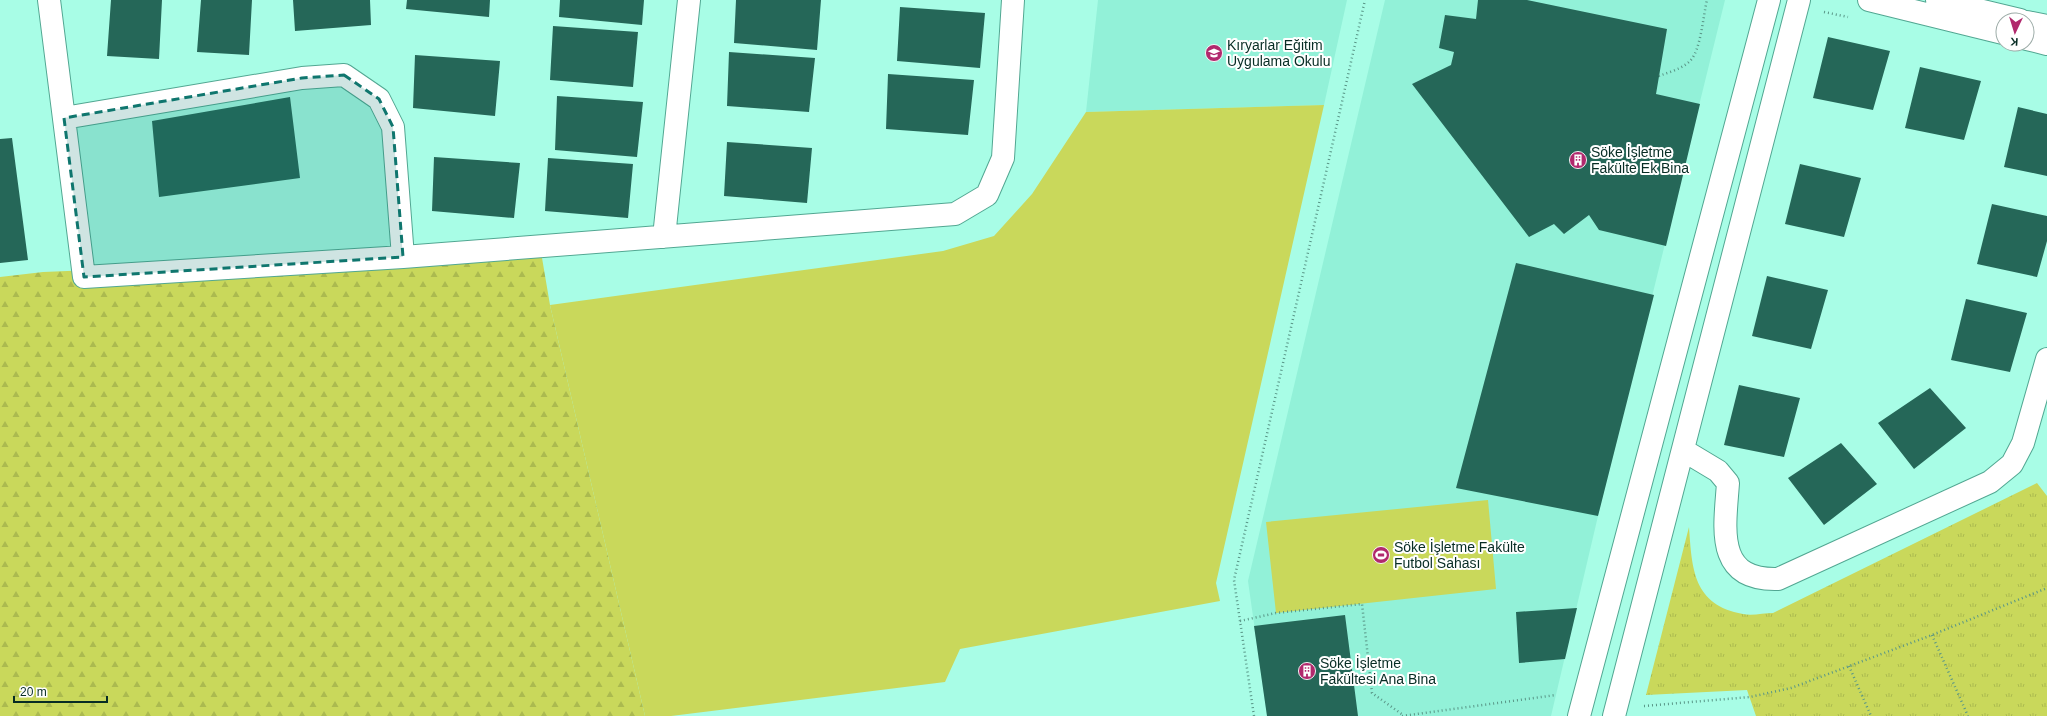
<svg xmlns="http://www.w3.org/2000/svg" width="2047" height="716" viewBox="0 0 2047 716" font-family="Helvetica,sans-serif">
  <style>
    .built { fill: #92f1d8 }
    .grass { fill: #c9d85b }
    .forest { fill: url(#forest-firs) }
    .park { fill: url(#park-tufts) }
    .building { fill: #256758 }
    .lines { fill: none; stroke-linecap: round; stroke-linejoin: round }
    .minor-casing { stroke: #52a792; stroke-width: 24 }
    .path { stroke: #599687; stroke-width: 2.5; stroke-dasharray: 1 3; stroke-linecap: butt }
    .minor { stroke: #fff; stroke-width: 22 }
    .marked { fill: #0f766e; fill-opacity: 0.2; stroke: #0f766e; stroke-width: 3; stroke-dasharray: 8 5; stroke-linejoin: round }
    .labels { text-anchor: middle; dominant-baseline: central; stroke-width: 4; stroke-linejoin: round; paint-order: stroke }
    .poi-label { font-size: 14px; fill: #072c24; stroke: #fff; text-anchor: start }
  </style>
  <defs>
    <pattern id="forest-firs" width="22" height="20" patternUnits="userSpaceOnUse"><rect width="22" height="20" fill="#c9d85b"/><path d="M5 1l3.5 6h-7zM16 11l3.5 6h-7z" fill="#abba4f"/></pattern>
    <pattern id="park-tufts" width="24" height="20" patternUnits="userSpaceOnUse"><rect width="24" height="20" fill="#c9d85b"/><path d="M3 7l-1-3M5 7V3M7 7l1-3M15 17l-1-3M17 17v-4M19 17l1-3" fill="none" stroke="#abba4f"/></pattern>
  </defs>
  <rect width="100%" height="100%" fill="#a8fde6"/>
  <path class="built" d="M1098 0H1347L1324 105 1086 112Z
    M1385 0H1725L1598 516 1551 716H1267L1248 581Z"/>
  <path class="grass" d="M1324 105 1216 583 1220 601 960 649 945 682 671 716H645L550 305 943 251 994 236 1032 194 1086 112Z
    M1488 500 1496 589 1276 613 1266 522Z"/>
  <path class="forest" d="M540 246 550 305 645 716H0V277L43 272 403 257Z"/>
  <path class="park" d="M2037 483 2047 496V716H1756L1747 690 1646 695 1689 527C1692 569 1693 605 1743 614 1752 616 1764 613 1773 613Z"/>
  <path class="building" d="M111 0H162L159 59 107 56Z
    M201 0H252L249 55 197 52Z
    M293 0H370L371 25 295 31Z
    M407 0H490L489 17 406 9Z
    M560 0H644L642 25 559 17Z
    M736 0H821L817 50 734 43Z
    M1478 0H1527L1667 29 1656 94 1700 104 1666 246 1599 230 1589 215 1564 234 1554 224 1529 237 1412 84 1451 65 1454 52 1439 48 1445 15 1476 19Z
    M900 7 985 13 980 68 897 61Z
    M553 26 638 32 633 87 550 80Z
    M1828 37 1890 51 1873 110 1813 98Z
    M729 52 815 58 809 112 727 106Z
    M415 55 500 61 495 116 413 108Z
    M1920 67 1981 81 1964 140 1905 128Z
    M888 74 974 80 968 135 886 129Z
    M557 96 643 102 637 157 555 150Z
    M290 97 300 178 159 197 152 121Z
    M2018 107 2047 114V176L2004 167Z
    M12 138 28 260 0 263V139Z
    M727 142 812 148 807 203 724 196Z
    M434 157 520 163 514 218 432 211Z
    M548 158 633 164 628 218 545 211Z
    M1800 164 1861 178 1844 237 1785 224Z
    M1992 204 2047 216V241L2037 277 1977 264Z
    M1516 263 1654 295 1598 516 1456 488Z
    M1767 276 1828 290 1811 349 1752 336Z
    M1966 299 2027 313 2010 372 1951 360Z
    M1739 385 1800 398 1784 457 1724 445Z
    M1930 388 1966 428 1914 469 1878 423Z
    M1841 443 1877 484 1824 525 1788 478Z
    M1577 608 1565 659 1519 663 1516 612Z
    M1345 615 1358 716H1267L1254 626Z"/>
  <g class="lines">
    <g class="minor-casing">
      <path id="minor" d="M49 0 84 277 403 257 955 214 987 195 1003 158 1013 0
        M1869 0 2003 33
        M1937 0 2020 20
        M2027 22 2047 26
        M2027 39 2047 44
        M64 118 302 78 344 75 379 99 393 127 403 257
        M664 237 689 0
        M1683 450 1718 471 1728 483C1725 527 1714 581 1778 579L1990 482 2012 464 2023 443 2047 359
        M1579 716 1769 0
        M1614 716 1799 0"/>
    </g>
    <path class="path" d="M1824 12 1848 17
      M1659 76C1669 72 1682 69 1690 61 1701 50 1703 16 1707 0
      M1240 621 1276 613 1362 604 1372 693 1403 715
      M1932 635 1968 716
      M1849 666 1871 716
      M1644 706 1750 697 1791 688 1932 635 2047 588
      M1254 716 1234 580 1365 0
      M1402 716 1556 695"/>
    <use href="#minor" class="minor"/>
  </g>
  <path class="marked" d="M344 75 379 99 393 127 403 257 84 277 64 118 302 78Z"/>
  <defs>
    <g id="school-disc" transform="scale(0.9)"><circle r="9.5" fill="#b1296d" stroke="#fff"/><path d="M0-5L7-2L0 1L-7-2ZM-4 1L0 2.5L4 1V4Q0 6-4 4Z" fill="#fff"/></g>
    <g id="building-disc" transform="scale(0.9)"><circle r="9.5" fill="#b1296d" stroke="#fff"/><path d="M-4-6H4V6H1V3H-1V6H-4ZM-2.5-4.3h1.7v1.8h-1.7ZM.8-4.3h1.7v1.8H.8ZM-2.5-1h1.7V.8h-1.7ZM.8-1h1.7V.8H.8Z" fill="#fff"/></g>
    <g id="stadium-disc" transform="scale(0.9)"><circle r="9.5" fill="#b1296d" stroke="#fff"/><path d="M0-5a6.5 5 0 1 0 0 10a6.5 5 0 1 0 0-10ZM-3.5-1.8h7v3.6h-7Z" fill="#fff"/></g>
  </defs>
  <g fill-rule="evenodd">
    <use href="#school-disc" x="1214" y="53"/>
    <use href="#building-disc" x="1578" y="160"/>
    <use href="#stadium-disc" x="1381" y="555"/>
    <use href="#building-disc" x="1307" y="671"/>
  </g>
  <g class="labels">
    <g class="poi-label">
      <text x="1227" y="45">Kıryarlar Eğitim<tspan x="1227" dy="16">Uygulama Okulu</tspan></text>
      <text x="1591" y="152">Söke İşletme<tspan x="1591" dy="16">Fakülte Ek Bina</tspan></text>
      <text x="1394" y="547">Söke İşletme Fakülte<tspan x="1394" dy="16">Futbol Sahası</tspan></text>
      <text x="1320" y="663">Söke İşletme<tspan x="1320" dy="16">Fakültesi Ana Bina</tspan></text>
    </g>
  </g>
  <g transform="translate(2015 32) rotate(184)"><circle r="19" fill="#ffffff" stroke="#9caba7"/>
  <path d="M0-3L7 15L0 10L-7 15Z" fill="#b1296d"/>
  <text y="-6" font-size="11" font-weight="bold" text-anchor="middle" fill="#072c24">K</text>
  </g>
  <path d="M14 696v6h93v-6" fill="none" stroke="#072c24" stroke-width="2"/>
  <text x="20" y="696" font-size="12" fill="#072c24" stroke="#ffffff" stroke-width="3" paint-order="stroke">20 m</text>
</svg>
